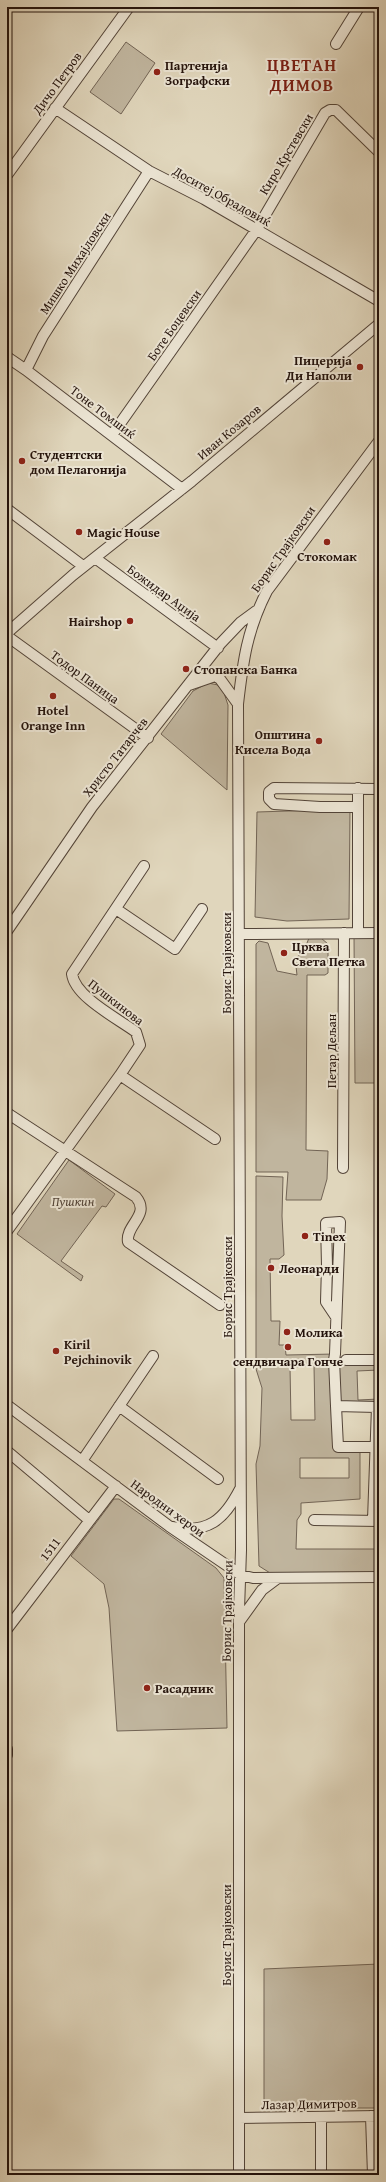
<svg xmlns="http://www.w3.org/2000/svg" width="386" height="2182" viewBox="0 0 386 2182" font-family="'Gentium Book Plus',serif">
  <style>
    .green { fill: #c0b59e; stroke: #726455; fill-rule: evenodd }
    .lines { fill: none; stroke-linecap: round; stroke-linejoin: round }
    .minor-casing { stroke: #534438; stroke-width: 12 }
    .minor { stroke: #ebe4d3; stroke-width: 10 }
    .poi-dot { fill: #8f2418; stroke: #ebe4d3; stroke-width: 1.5 }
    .labels { text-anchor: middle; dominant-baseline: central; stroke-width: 4; stroke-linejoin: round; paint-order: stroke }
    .poi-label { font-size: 13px; font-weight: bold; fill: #24130c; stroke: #ebe4d3; text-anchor: start }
    .street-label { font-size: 13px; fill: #24130c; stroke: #ebe4d3 }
    .park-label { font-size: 13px; font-style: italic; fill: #534438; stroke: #ebe4d3 }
    .district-label { font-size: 17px; font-weight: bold; letter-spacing: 1px; fill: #7a1f14; stroke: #ebe4d3 }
  </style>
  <rect width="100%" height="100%" fill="#e0d6bc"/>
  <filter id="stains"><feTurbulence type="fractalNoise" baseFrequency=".005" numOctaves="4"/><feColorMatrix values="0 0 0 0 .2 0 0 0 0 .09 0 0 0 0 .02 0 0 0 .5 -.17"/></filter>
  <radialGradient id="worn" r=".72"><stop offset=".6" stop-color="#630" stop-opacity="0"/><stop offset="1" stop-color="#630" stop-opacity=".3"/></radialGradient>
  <path class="green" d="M126 42 155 63 121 114 90 92Z
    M208 683 218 685 224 693 228 705 227 790 161 734 193 691Z
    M350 809 349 919 287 921 255 917 257 812Z
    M354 935H379V1083H355Z
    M309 938H321L328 944V973L325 975H307L306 1150 328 1151 327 1179 321 1200H286L288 1172H256V944L259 941 268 943 277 971 297 975 295 958 303 953Z
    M69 1160 115 1194 106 1207 102 1206 61 1261 83 1276 81 1281 17 1234Z
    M256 1176 283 1177 282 1216 284 1255 279 1259H270L271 1321H280L279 1345H285L286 1355 335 1354V1360H379V1370L357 1371 358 1400 379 1399V1428L377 1407 336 1406 338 1447 360 1449V1499L301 1503V1514L297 1520 296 1549H379V1577L278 1578 259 1566 256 1464 260 1446 262 1388 256 1369ZM314 1366 315 1420H291L290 1367ZM300 1458H349V1478H300Z
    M114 1499H119L216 1568 224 1578 227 1728 117 1731 109 1608 104 1584 71 1556Z
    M379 1964V2108H264V1969Z"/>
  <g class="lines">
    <g class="minor-casing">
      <path id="minor" d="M336 44 359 7
        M55 108 149 171 204 199 379 301
        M7 175 129 7
        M7 357 26 370 182 489
        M26 370 43 336 149 171
        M112 435 257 229 325 113 330 110H336L379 152
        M7 509 83 566
        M95 558 218 648
        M7 633 73 575 192 481 379 324
        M7 636 148 738
        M189 685 215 676 220 679 238 704
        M358 807H320L274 804 269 799V792L274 788 379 789
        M116 909 175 949 202 909
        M7 931 92 807 221 643 241 622 256 611
        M358 933V788
        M240 934 379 933
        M120 1075 140 1045 136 1032C117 1018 75 997 72 974L144 866
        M7 1113 136 1197C151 1215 125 1225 128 1242L220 1305
        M343 1168 344 933
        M7 1231 120 1075 215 1139
        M346 1360H379
        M7 1405 169 1526 241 1575 253 1578 379 1577
        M119 1406 218 1479
        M336 1406 334 1360 335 1354 340 1222 326 1223 327 1266 326 1302 336 1317
        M7 1451 89 1520
        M82 1461 153 1356
        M314 1520 379 1521
        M373 1520 377 1407 336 1406 338 1447H376
        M172 1527C208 1534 224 1520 240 1489
        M239 1622 262 1590 278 1578
        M7 1629 116 1486
        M7 1749V1755
        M371 2116 373 2175
        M239 2118 379 2116
        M239 2175V1610L241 1550 238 704C243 661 247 630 267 591L379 441
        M321 2175V2117"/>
    </g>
    <use href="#minor" class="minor"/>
  </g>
  <g class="poi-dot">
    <circle cx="157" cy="72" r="4"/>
    <circle cx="360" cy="367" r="4"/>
    <circle cx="22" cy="461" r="4"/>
    <circle cx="79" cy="532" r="4"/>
    <circle cx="327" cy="542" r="4"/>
    <circle cx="130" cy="621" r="4"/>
    <circle cx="186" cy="669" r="4"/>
    <circle cx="53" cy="696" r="4"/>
    <circle cx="319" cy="741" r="4"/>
    <circle cx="284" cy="953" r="4"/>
    <circle cx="305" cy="1236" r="4"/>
    <circle cx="271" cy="1268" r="4"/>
    <circle cx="287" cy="1332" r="4"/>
    <circle cx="288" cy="1347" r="4"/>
    <circle cx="56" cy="1351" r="4"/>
    <circle cx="147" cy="1688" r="4"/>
  </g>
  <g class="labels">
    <g class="poi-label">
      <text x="165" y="65">Партенија<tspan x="165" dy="15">Зографски</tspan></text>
      <text x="352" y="360" text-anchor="end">Пицерија<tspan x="352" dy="15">Ди Наполи</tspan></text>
      <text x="30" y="454">Студентски<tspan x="30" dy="15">дом Пелагонија</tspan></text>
      <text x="87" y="532">Magic House</text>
      <text x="327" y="556" text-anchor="middle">Стокомак</text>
      <text x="122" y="621" text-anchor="end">Hairshop</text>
      <text x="194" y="669">Стопанска Банка</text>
      <text x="53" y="710" text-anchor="middle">Hotel<tspan x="53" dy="15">Orange Inn</tspan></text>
      <text x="311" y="734" text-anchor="end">Општина<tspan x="311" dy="15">Кисела Вода</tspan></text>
      <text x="292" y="946">Црква<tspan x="292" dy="15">Света Петка</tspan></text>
      <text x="313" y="1236">Tinex</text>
      <text x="279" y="1268">Леонарди</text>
      <text x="295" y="1332">Молика</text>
      <text x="64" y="1344">Kiril<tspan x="64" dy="15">Pejchinovik</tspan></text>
      <text x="288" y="1361" text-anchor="middle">сендвичара Гонче</text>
      <text x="155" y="1688">Расадник</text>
    </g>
    <g class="street-label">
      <text transform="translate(57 83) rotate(-54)">Дичо Петров</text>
      <text transform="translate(286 154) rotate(-59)">Киро Крстевски</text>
      <text transform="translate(222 196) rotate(29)">Доситеј Обрадовиќ</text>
      <text transform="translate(75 263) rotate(-57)">Мишко Михајловски</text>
      <text transform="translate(174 325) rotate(-55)">Боте Боцевски</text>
      <text transform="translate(103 412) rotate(37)">Тоне Томшиќ</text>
      <text transform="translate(229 432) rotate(-40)">Иван Козаров</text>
      <text transform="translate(283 549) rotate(-55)">Борис Трајковски</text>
      <text transform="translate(164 593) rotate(36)">Божидар Аџија</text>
      <text transform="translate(85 677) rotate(36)">Тодор Паница</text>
      <text transform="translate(115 757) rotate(-52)">Христо Татарчев</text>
      <text transform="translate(226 963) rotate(-90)">Борис Трајковски</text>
      <text transform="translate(116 1002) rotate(38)">Пушкинова</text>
      <text transform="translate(331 1051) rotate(-90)">Петар Дељан</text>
      <text transform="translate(227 1287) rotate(-90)">Борис Трајковски</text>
      <text transform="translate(168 1508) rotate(36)">Народни херои</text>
      <text transform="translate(50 1549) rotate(-53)">1511</text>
      <text transform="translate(227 1611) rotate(-89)">Борис Трајковски</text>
      <text transform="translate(226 1935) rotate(-90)">Борис Трајковски</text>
      <text transform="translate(309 2104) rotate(-1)">Лазар Димитров</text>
    </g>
    <g class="park-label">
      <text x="73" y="1201">Пушкин</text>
    </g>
    <g class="district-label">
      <text x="302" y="64">ЦВЕТАН<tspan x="302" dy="20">ДИМОВ</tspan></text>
    </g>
  </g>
  <rect width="386" height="2182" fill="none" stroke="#e0d6bc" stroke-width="24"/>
  <rect x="8" y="8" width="370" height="2166" fill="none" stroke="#24130c" stroke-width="2"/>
  <rect x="12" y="12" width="362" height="2158" fill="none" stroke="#24130c"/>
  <rect width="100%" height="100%" filter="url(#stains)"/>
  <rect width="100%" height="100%" fill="url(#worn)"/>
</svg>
